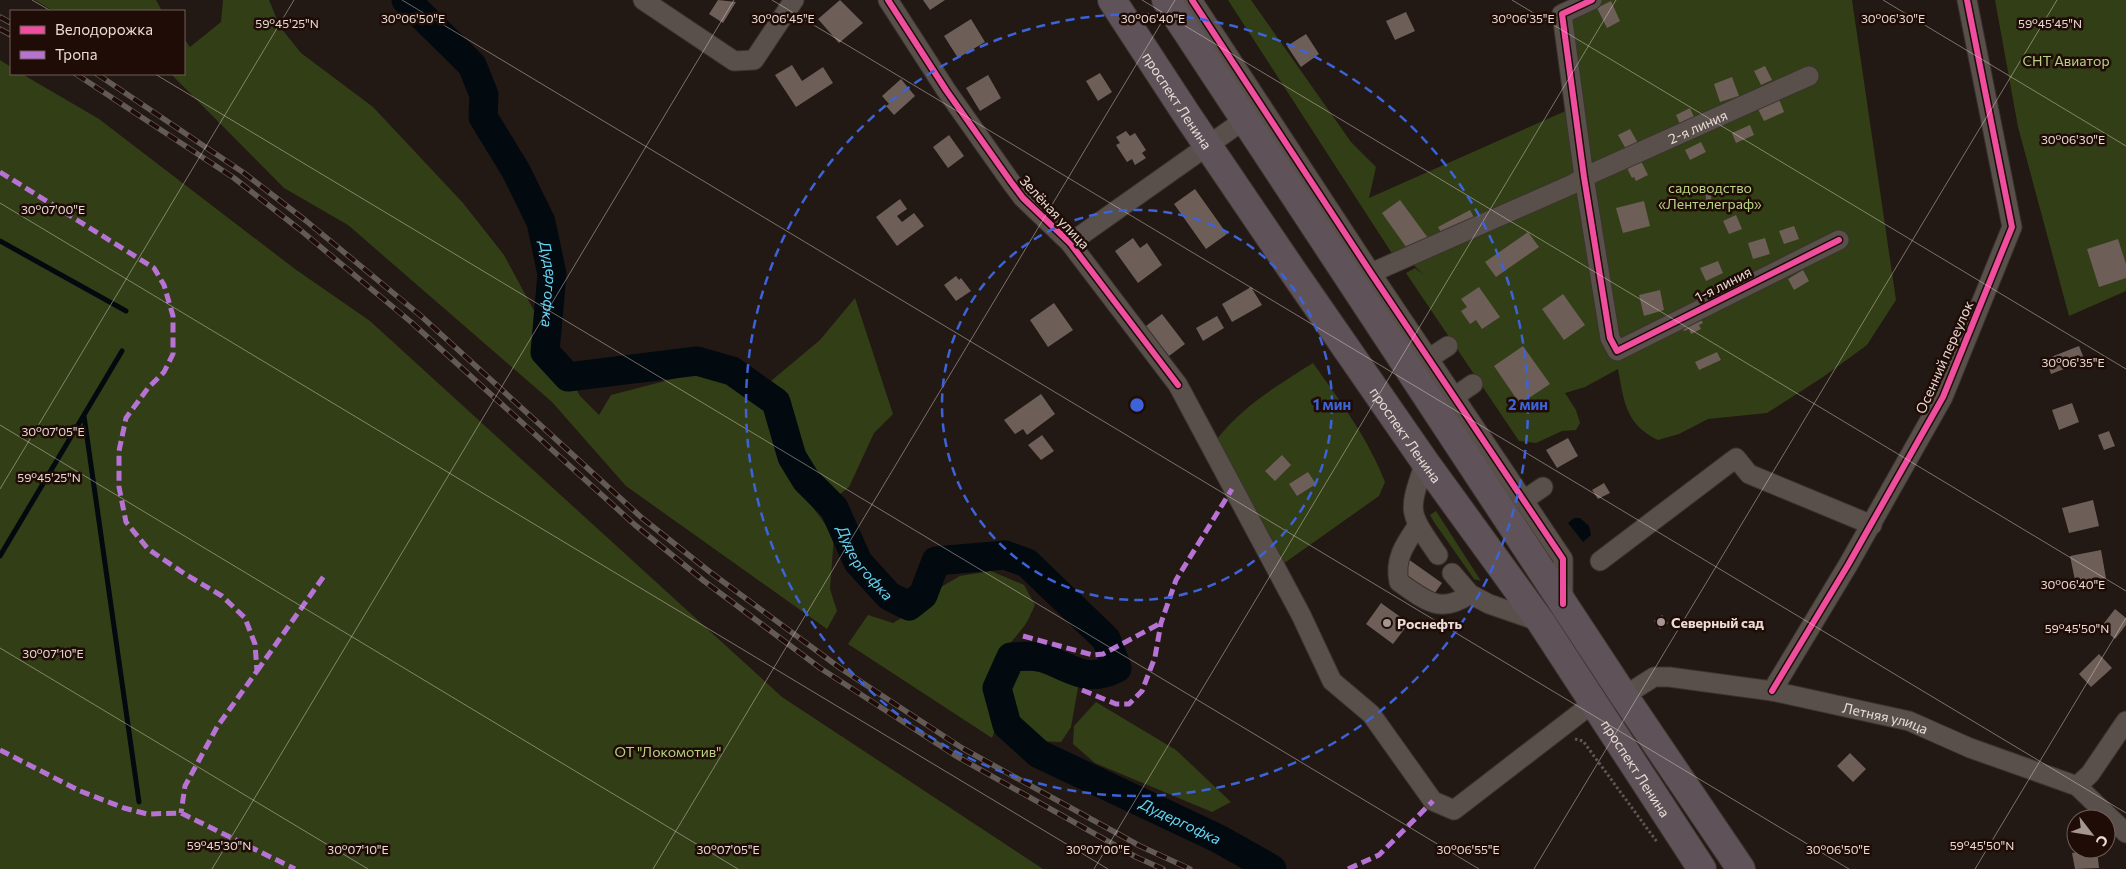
<svg xmlns="http://www.w3.org/2000/svg" width="2126" height="869" viewBox="0 0 2126 869" font-family="Commissioner,sans-serif">
  <style>
    .green { fill: #323e16 }
    .water { fill: #030a0f }
    .lines { fill: none; stroke-linecap: round; stroke-linejoin: round }
    .stream { stroke: #030a0f; stroke-width: 5 }
    .river { stroke: #030a0f; stroke-width: 29 }
    .building { fill: #6e5e58 }
    .minor-casing { stroke: #3c3430; stroke-width: 21 }
    .highway-casing { stroke: #3c3430; stroke-width: 30 }
    .path { stroke: #5e5754; stroke-width: 3; stroke-dasharray: 2.5 2.5; stroke-linecap: butt }
    .minor { stroke: #59504c; stroke-width: 19 }
    .highway { stroke: #5f5359; stroke-width: 28 }
    .rail-casing { stroke: #635a56; stroke-width: 5.5 }
    .rail { stroke: #1f0c06; stroke-width: 4; stroke-dasharray: 11; stroke-linecap: butt }
    .quiet { stroke: #b673d3; stroke-width: 5; stroke-dasharray: 10 5; stroke-linecap: butt }
    .cycleway-casing { stroke: #1f0c06; stroke-width: 9 }
    .cycleway { stroke: #ef4d9e; stroke-width: 6 }
    .ticks { fill: none; stroke: #e9dbd5; stroke-width: 1; stroke-opacity: 0.45 }
    .ring { fill: none; stroke: #3c63d8; stroke-width: 2.5; stroke-dasharray: 9 6 }
    .poi-dot { fill: #a49791; stroke: #1f0c06; stroke-width: 2 }
    .labels { text-anchor: middle; dominant-baseline: central; stroke-width: 5; stroke-linejoin: round; paint-order: stroke }
    .park-label { font-size: 14px; fill: #b6d484; stroke: #1f0c06 }
    .street-label { font-size: 14px; fill: #e9dbd5; stroke: #1f0c06 }
    .poi-label { font-size: 14px; font-weight: bold; fill: #e9dbd5; stroke: #1f0c06; text-anchor: start }
    .water-label { font-size: 15px; font-style: italic; fill: #65d5f2; stroke: #1f0c06 }
    .ticks-label { font-size: 12px; text-anchor: middle; fill: #e9dbd5; stroke: #1f0c06; stroke-width: 5; stroke-linejoin: round; paint-order: stroke }
    .centre { fill: #3c63d8; stroke: #1f0c06; stroke-width: 2.5 }
    .ring-label { font-size: 15px; text-anchor: middle; font-weight: bold; fill: #3c63d8; stroke: #1f0c06; stroke-width: 5; stroke-linejoin: round; paint-order: stroke }
  </style>
  <rect width="100%" height="100%" fill="#231914"/>
  <path class="green" d="M35 0H156L162 11H53Z
    M223 0H269L280 27 301 53 373 107 463 203 504 255 580 396 599 415 611 395 692 374 718 375 767 412 775 442 785 466 797 486 834 536 830 589 837 611 827 629 626 486 552 402 348 225 284 188 171 74H184V39L190 47 221 22Z
    M1228 0H1251L1351 142 1376 167 1369 198 1570 109 1557 15 1576 0H1852L1896 300 1867 345 1823 377 1767 413 1708 419 1679 434 1658 440C1625 424 1624 401 1618 369L1585 387 1565 393 1576 410 1580 423 1576 430 1562 431 1536 443 1519 441 1406 273 1415 268 1424 275 1401 253 1393 255Z
    M1995 0H2126V291L2069 316 2018 127Z
    M0 60 11 67V74H22L99 119 295 269 370 321 782 697 1043 869H0Z
    M855 298 893 414 874 433 849 487 835 498 808 474 797 451 782 400 771 381 820 340Z
    M1313 363C1340 401 1368 438 1385 482L1379 496 1283 564 1217 439C1243 406 1278 385 1313 363Z
    M1436 511 1481 581 1474 579 1434 522 1430 515Z
    M991 571 1024 585 1035 605C1031 613 1028 622 1022 629 1012 642 996 657 991 674 984 697 1003 713 992 738L848 644 868 615 893 623 919 607 941 587 960 576Z
    M1035 666 1079 682 1071 727 1061 742 1036 741 1021 730 1009 707 1007 683 1015 669Z
    M1096 702 1176 750 1231 802 1212 812 1095 763 1073 744 1074 726Z"/>
  <path class="water" d="M1574 518H1580L1589 526 1591 535 1583 542 1568 523Z"/>
  <g class="lines">
    <path class="stream" d="M0 241 126 311
      M84 416 139 802
      M0 556 122 351"/>
    <path class="river" id="s1" d="M406 0 472 65 484 95 483 117 516 171 541 222 552 274 545 352 568 377 697 361 732 371 776 402 792 457 806 480 834 508 858 562 889 596 909 606 923 595 936 561 1005 555 1027 563 1106 639 1117 668C1086 684 1073 668 1043 658 1032 655 1022 656 1011 657L997 688 1007 725 1039 754 1219 839 1272 869"/>
  </g>
  <path class="building" d="M718 0 736 2 723 23 709 14Z
    M840 0 863 23 839 43 818 19Z
    M923 0H945L930 10Z
    M1611 1 1620 21 1607 28 1597 8Z
    M1406 12 1415 31 1395 40 1386 21Z
    M971 19 985 42 958 58 944 36Z
    M1306 34 1319 54 1301 67 1287 46Z
    M792 65 802 81 823 67 833 83 796 107 775 75Z
    M1765 66 1772 80 1761 85 1754 71Z
    M1100 73 1112 92 1098 101 1086 81Z
    M988 75 1001 98 980 111 966 88Z
    M1732 77 1739 96 1720 102 1714 84Z
    M901 79 915 96 894 115 886 106 889 104 882 96Z
    M1779 99 1784 112 1764 121 1758 109Z
    M1690 108 1694 117 1680 124 1676 115Z
    M1750 125 1754 135 1736 143 1732 133Z
    M1630 129 1639 145 1627 151 1618 135Z
    M1126 131 1130 136 1135 133 1146 150 1142 153 1146 158 1135 165 1132 159 1127 162 1116 145 1120 143 1116 137Z
    M949 135 964 156 948 168 933 147Z
    M1701 142 1706 152 1690 160 1685 150Z
    M1641 161 1648 175 1636 181 1634 177 1632 178 1627 168Z
    M1195 189 1227 234 1206 249 1174 204Z
    M1710 190 1712 204 1707 205 1705 191Z
    M900 199 907 209 897 216 902 222 914 213 924 226 897 246 876 217Z
    M1400 200 1428 238 1409 251 1382 213Z
    M1644 201 1650 226 1623 233 1616 208Z
    M1470 210 1476 221 1444 238 1438 227Z
    M1736 215 1742 229 1729 234 1723 221Z
    M1794 226 1799 239 1784 244 1779 231Z
    M1528 232 1539 247 1496 277 1485 262Z
    M1133 238 1140 248 1147 243 1162 265 1138 283 1115 251Z
    M1765 238 1770 254 1753 259 1748 243Z
    M2118 239 2126 264V278L2099 287 2087 249Z
    M1718 261 1723 273 1706 281 1700 268Z
    M1803 270 1809 281 1794 290 1788 279Z
    M956 276 959 280 961 278 971 291 956 301 944 285Z
    M1251 287 1262 305 1232 322 1222 304Z
    M1479 287 1500 317 1482 329 1476 320 1470 324 1461 311 1467 307 1461 299Z
    M1660 290 1664 310 1644 316 1639 295Z
    M1563 294 1585 325 1564 340 1542 309Z
    M1054 303 1073 330 1048 347 1030 320Z
    M1698 313 1703 323 1699 325 1701 329 1691 334 1689 329 1684 331 1680 322Z
    M1162 314 1185 344 1169 356 1146 326Z
    M1217 316 1224 328 1203 341 1196 328Z
    M1523 346 1550 384 1520 404 1494 366Z
    M2079 346 2085 361 2051 374 2046 359Z
    M1717 352 1721 360 1699 370 1695 362Z
    M1041 394 1055 414 1027 435 1023 429 1015 434 1004 420Z
    M2072 403 2079 422 2059 430 2052 410Z
    M2109 431 2115 446 2104 450 2098 435Z
    M1042 435 1054 451 1041 460 1028 445Z
    M1568 438 1578 456 1557 468 1546 450Z
    M1282 455 1291 465 1275 481 1265 471Z
    M1308 472 1316 484 1297 496 1289 484Z
    M1604 483 1610 493 1598 499 1592 490Z
    M2093 500 2099 526 2069 533 2062 508Z
    M2101 550 2107 584 2077 590 2070 556Z
    M1408 559 1442 583 1427 604 1393 580Z
    M1381 603 1409 623 1393 644 1366 624Z
    M2115 609 2126 618V625L2115 639 2101 627Z
    M1662 615 1668 623 1660 629 1654 621Z
    M2099 654 2112 668 2091 687 2079 674Z
    M1850 753 1866 769 1853 782 1837 766Z
    M2097 849 2099 868 2075 869 2072 853Z"/>
  <g class="lines">
    <g class="minor-casing">
      <g id="minor">
        <path d="M643 0 734 61 754 60 794 0"/>
        <path d="M888 0 946 90 1011 182 1023 198 1070 243 1178 385 1301 615 1332 681 1371 714 1433 801 1454 810 1593 703"/>
        <path d="M1192 0 1371 273 1563 559V602"/>
        <path d="M1592 0 1562 14 1584 177 1610 338 1617 351 1839 240"/>
        <path d="M1070 243 1244 120"/>
        <path id="s2" d="M1371 273 1573 184 1584 177 1809 76"/>
        <path d="M1428 359 1448 346"/>
        <path d="M1454 397 1473 384"/>
        <path d="M1425 462C1408 513 1407 510 1438 555"/>
        <path d="M1524 500 1543 487"/>
        <path d="M1418 525C1405 544 1394 559 1399 582 1425 600 1440 615 1470 594"/>
        <path d="M1600 561 1736 458 1749 474 1872 525"/>
        <path d="M1452 573 1470 594 1489 604 1541 622"/>
        <path d="M1772 691 1848 565 1943 397 2012 227 1967 0"/>
        <path id="s3" d="M1624 696 1654 677H1669L1772 691 1909 721 1970 748 2077 786 2126 833"/>
        <path d="M2077 786 2090 774 2126 721"/>
      </g>
    </g>
    <g class="highway-casing">
      <g id="highway">
        <path id="s4" d="M1112 0 1187 115 1290 267 1425 462 1541 622 1702 869"/>
        <path d="M1166 0 1624 696 1741 869"/>
      </g>
    </g>
    <path class="path" d="M1575 739 1583 741 1657 842"/>
    <use href="#minor" class="minor"/>
    <use href="#highway" class="highway"/>
    <g class="rail-casing">
      <path id="rail" d="M0 17 11 23
        M0 29 11 35
        M76 74 234 178 299 229 411 322 635 525 704 581 820 668 956 756 1136 857 1163 869
        M97 74 244 173 305 220 421 316 642 518 710 572 840 668 962 748 1140 846 1190 869"/>
    </g>
    <use href="#rail" class="rail"/>
    <path class="quiet" d="M0 172 154 268 164 285 173 316V354L164 372 148 388 126 418 119 451V487L126 522 148 549 185 574 222 596 245 618 255 644 257 671 217 727 185 786 181 813
      M1023 636 1093 655 1103 654 1161 623
      M257 671 324 576
      M1082 690 1116 704H1129L1142 691 1155 657 1161 623 1176 580 1232 489
      M0 750 80 791 124 808 147 814 181 813 295 869
      M1348 869 1379 855 1433 801"/>
    <g class="cycleway-casing">
      <path id="cycleway" d="M888 0 946 90 1011 182 1023 198 1070 243 1178 385
        M1192 0 1371 273 1563 559V604
        M1592 0 1562 14 1584 177 1610 338 1617 351 1839 240
        M1772 691 1848 565 1943 397 2012 227 1967 0"/>
    </g>
    <use href="#cycleway" class="cycleway"/>
  </g>
  <path class="ticks" d="M32 0 51 11M402 0 1849 869M772 0 2126 813M1142 0 2126 591M1512 0 2126 369M1883 0 2126 146M155 74 1479 869M0 203 1108 869M0 425 738 869M0 489 294 0M0 648 368 869M212 869 734 0M653 869 1175 0M1094 869 1616 0M1534 869 2057 0M1975 869 2126 618"/>
  <g class="ring">
    <circle cx="1137" cy="405" r="195"/>
    <circle cx="1137" cy="405" r="391"/>
  </g>
  <g class="poi-dot">
    <circle cx="1661" cy="622" r="5"/>
    <circle cx="1387" cy="623" r="5"/>
  </g>
  <g class="labels">
    <g class="park-label">
      <text x="2066" y="60">СНТ Авиатор</text>
      <text x="1710" y="187">садоводство<tspan x="1710" dy="16">«Лентелеграф»</tspan></text>
      <text x="668" y="751">ОТ "Локомотив"</text>
    </g>
    <g class="street-label">
      <text stroke="none"><textPath href="#s4" startOffset="120">проспект Ленина</textPath></text>
      <text stroke="none"><textPath href="#s2" startOffset="358">2-я линия</textPath></text>
      <text transform="translate(1055 212) rotate(47)">Зелёная улица</text>
      <text transform="translate(1723 284) rotate(-27)">1-я линия</text>
      <text transform="translate(1944 357) rotate(-66)">Осенний переулок</text>
      <text stroke="none"><textPath href="#s4" startOffset="525">проспект Ленина</textPath></text>
      <text stroke="none"><textPath href="#s3" startOffset="271">Летняя улица</textPath></text>
      <text stroke="none"><textPath href="#s4" startOffset="930">проспект Ленина</textPath></text>
    </g>
    <g class="poi-label">
      <text x="1671" y="622">Северный сад</text>
      <text x="1397" y="623">Роснефть</text>
    </g>
    <g class="water-label">
      <text stroke="none"><textPath href="#s1" startOffset="330">Дудергофка</textPath></text>
      <text stroke="none"><textPath href="#s1" startOffset="840">Дудергофка</textPath></text>
      <text stroke="none"><textPath href="#s1" startOffset="1574">Дудергофка</textPath></text>
    </g>
  </g>
  <g class="ticks-label">
    <text x="413" y="23">30°06'50"E</text>
    <text x="783" y="23">30°06'45"E</text>
    <text x="1153" y="23">30°06'40"E</text>
    <text x="1523" y="23">30°06'35"E</text>
    <text x="1893" y="23">30°06'30"E</text>
    <text x="287" y="28">59°45'25"N</text>
    <text x="2050" y="28">59°45'45"N</text>
    <text x="2073" y="144">30°06'30"E</text>
    <text x="53" y="214">30°07'00"E</text>
    <text x="2073" y="367">30°06'35"E</text>
    <text x="53" y="436">30°07'05"E</text>
    <text x="49" y="482">59°45'25"N</text>
    <text x="2073" y="589">30°06'40"E</text>
    <text x="2077" y="633">59°45'50"N</text>
    <text x="53" y="658">30°07'10"E</text>
    <text x="219" y="850">59°45'30"N</text>
    <text x="1982" y="850">59°45'50"N</text>
    <text x="358" y="854">30°07'10"E</text>
    <text x="728" y="854">30°07'05"E</text>
    <text x="1098" y="854">30°07'00"E</text>
    <text x="1468" y="854">30°06'55"E</text>
    <text x="1838" y="854">30°06'50"E</text>
  </g>
  <circle cx="1137" cy="405" r="8" class="centre"/>
  <g class="ring-label">
    <text x="1332" y="410">1 мин</text>
    <text x="1528" y="410">2 мин</text>
  </g>
  <rect x="10" y="10" width="175" height="65" fill="#1f0c06" stroke="#705f59"/>
  <rect x="20" y="26" width="25" height="8" fill="#ef4d9e" stroke="#705f59"/>
  <text x="55" y="35" font-size="15" fill="#e9dbd5">Велодорожка</text>
  <rect x="20" y="51" width="25" height="8" fill="#b673d3" stroke="#705f59"/>
  <text x="55" y="60" font-size="15" fill="#e9dbd5">Тропа</text>
  <g transform="translate(2091 834) rotate(121)"><circle r="24" fill="#1f0c06" stroke="#705f59"/>
  <path d="M0-4L9 19L0 12L-9 19Z" fill="#a49791"/>
  <text y="-8" font-size="14" font-weight="bold" text-anchor="middle" fill="#e9dbd5">С</text>
  </g>
</svg>
